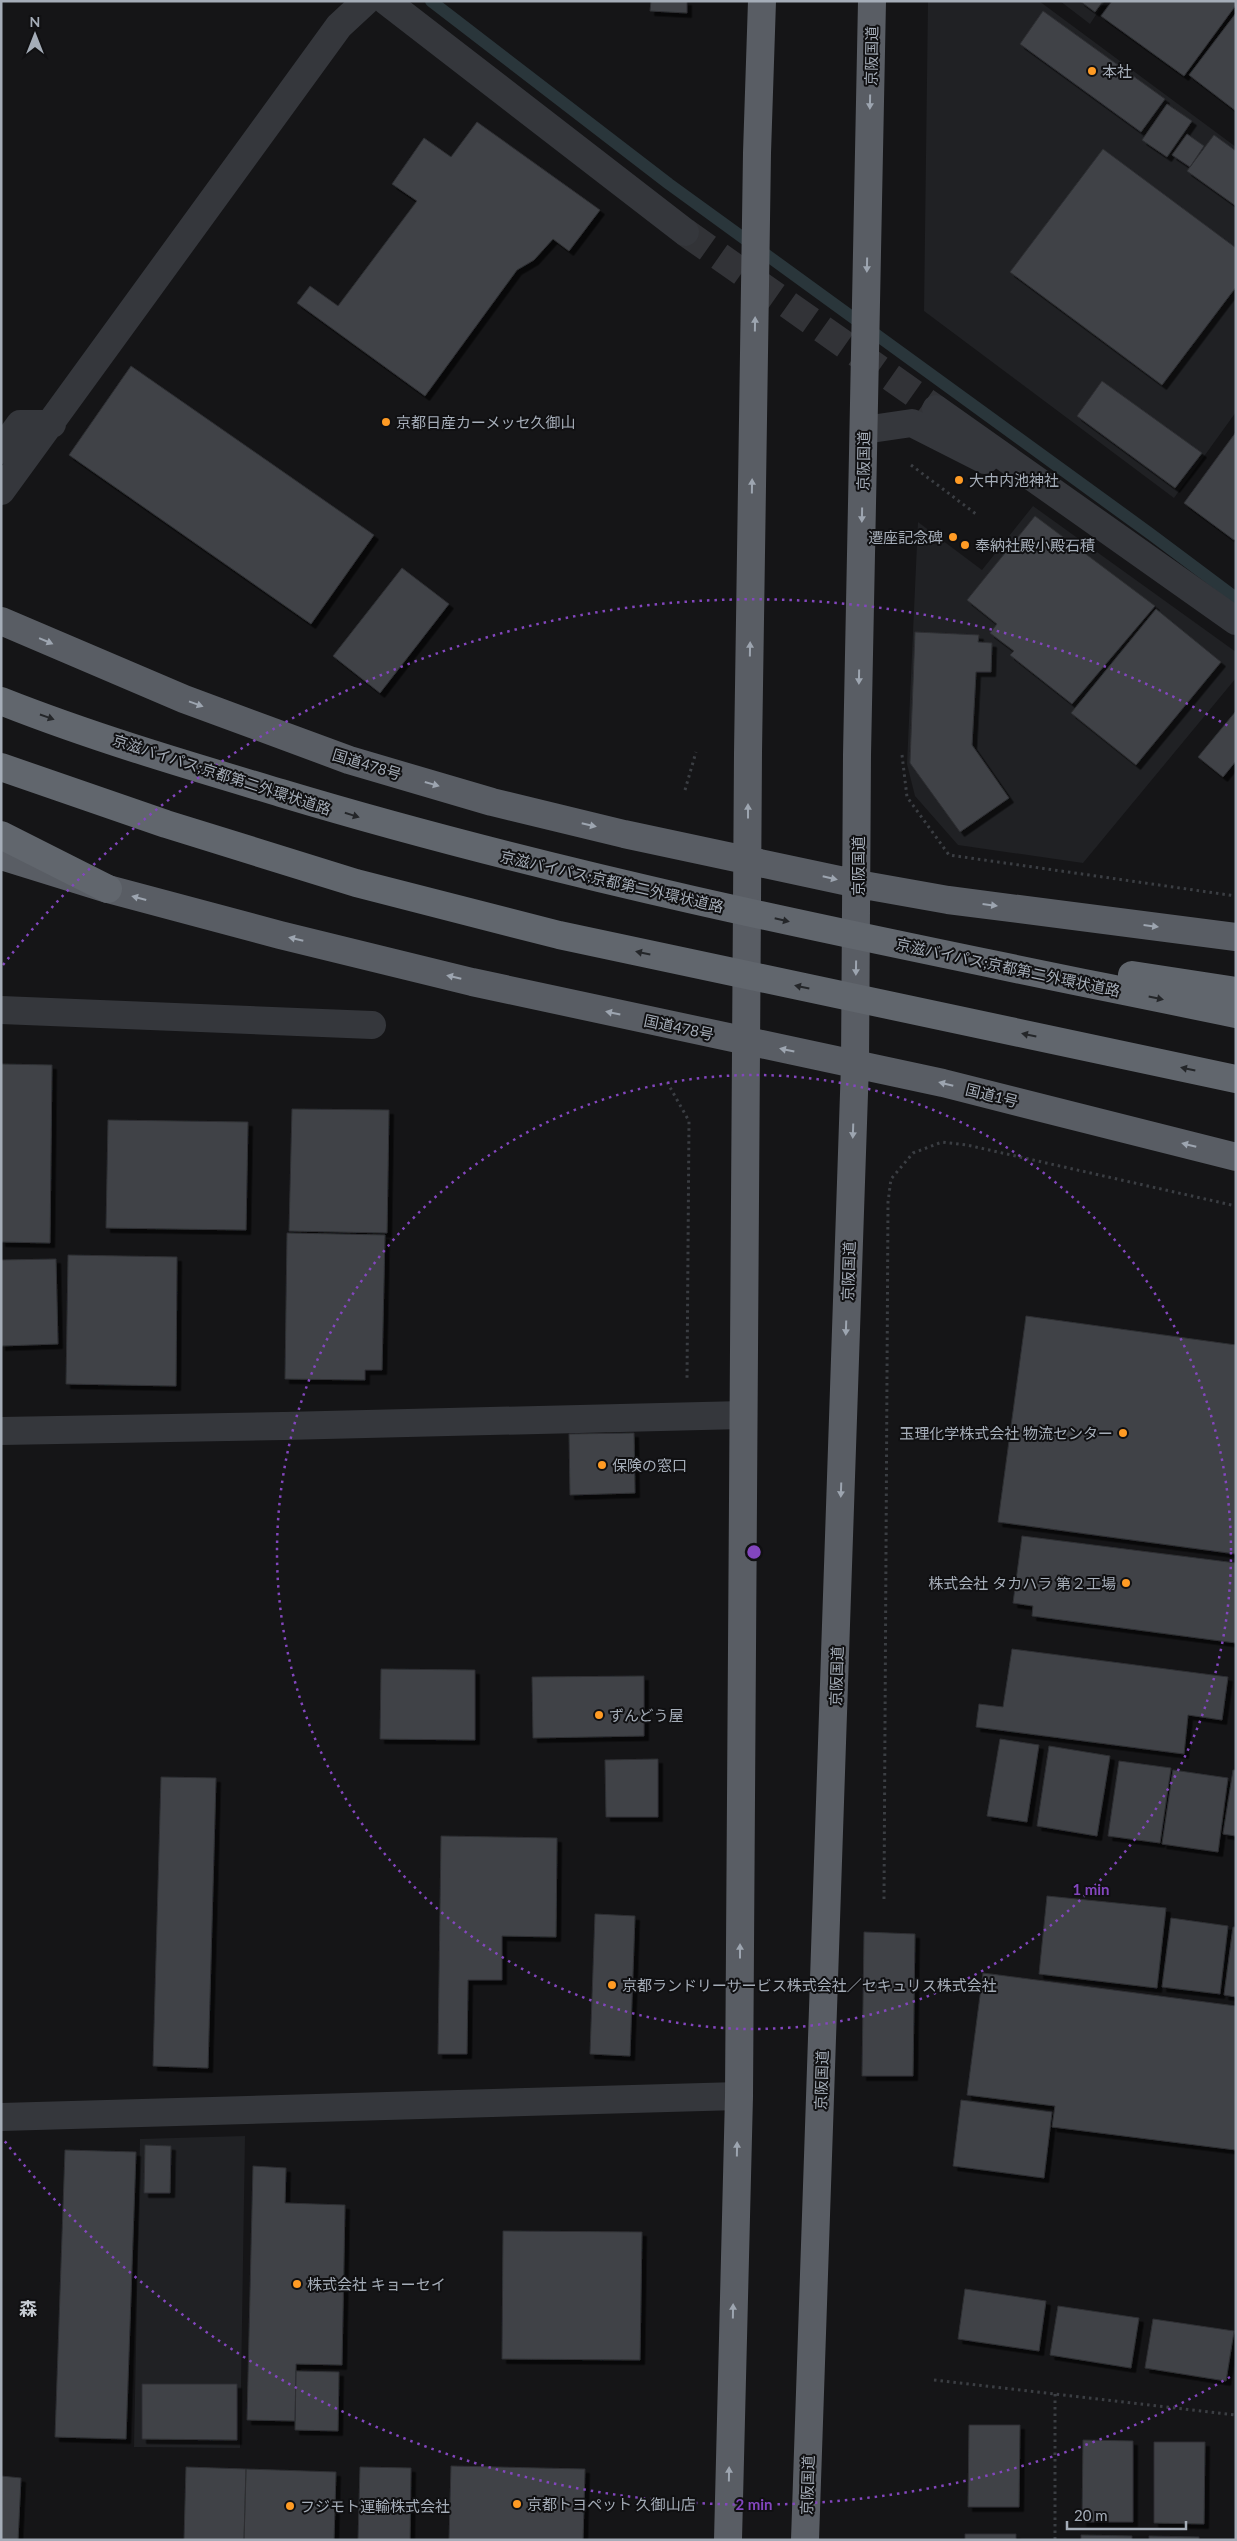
<svg xmlns="http://www.w3.org/2000/svg" width="1237" height="2541" viewBox="0 0 1237 2541" font-family="Lato,'Noto Sans JP',sans-serif">
  <style>
    .built { fill: #202124 }
    .lines { fill: none; stroke-linecap: round; stroke-linejoin: round }
    .stream { stroke: #2a363b; stroke-width: 12 }
    .building { fill: #404347; stroke: #2e2f33; filter: url(#shadow) }
    .minor-tunnel { stroke: #323337; stroke-width: 28; stroke-dasharray: 28 14; stroke-linecap: butt }
    .path { stroke: #3b3e43; stroke-width: 3; stroke-dasharray: 2.5 4; stroke-linecap: butt }
    .minor { stroke: #35373c; stroke-width: 28 }
    .tertiary { stroke: #35373c; stroke-width: 28 }
    .trunk { stroke: #595d64; stroke-width: 28 }
    .motorway { stroke: #61666d; stroke-width: 28 }
    .motorway-bridge { stroke: #61666d; stroke-width: 28 }
    .oneway { fill: #9da5b0 }
    .oneway2 { fill: #242629 }
    .ring { fill: none; stroke: #8346be; stroke-width: 2.5; stroke-dasharray: 2.5 5 }
    .poi-dot { fill: #ff9b24; stroke: #101012; stroke-width: 2 }
    .labels { text-anchor: middle; dominant-baseline: central; stroke-width: 4; stroke-linejoin: round; paint-order: stroke }
    .street-label { font-size: 15px; fill: #a5adb8; stroke: #101012 }
    .poi-label { font-size: 15px; fill: #a5adb8; stroke: #101012; text-anchor: start }
    .quarter-label { font-size: 18px; font-weight: bold; fill: #c7ccd4; stroke: #101012 }
    .centre { fill: #8346be; stroke: #101012; stroke-width: 2.5 }
    .ring-label { font-size: 15px; text-anchor: middle; font-weight: bold; fill: #8346be; stroke: #101012; stroke-width: 4; stroke-linejoin: round; paint-order: stroke }
  </style>
  <defs>
    <filter id="shadow"><feDropShadow dx="4.5" dy="4.5" stdDeviation="0" flood-color="#0009"/></filter>
  </defs>
  <rect width="100%" height="100%" fill="#151517"/>
  <path class="built" d="M928 1H1039L1236 147V412L1174 498 924 311Z
    M1060 1H1105L1090 24Z
    M1033 506 1236 652V678L1083 863 958 845 915 796 907 764 918 522 982 570Z
    M245 2136 240 2448 134 2447 140 2139Z"/>
  <g class="lines">
    <path class="stream" d="M431 1 669 184 1152 535 1236 598"/>
  </g>
  <path class="building" d="M651 1H687V13L650 11Z
    M1080 1H1103L1095 12Z
    M1112 1H1236V5L1184 76 1101 16Z
    M1043 11 1165 99 1141 132 1020 44Z
    M1236 13V111L1189 75Z
    M1167 104 1192 121 1167 157 1142 140Z
    M477 122 600 210 569 251 553 239 534 260 517 270 425 396 297 303 310 286 338 306 417 201 392 184 424 138 451 157Z
    M1187 134 1204 146 1190 167 1172 155Z
    M1214 135 1236 151V206L1187 171Z
    M1103 149 1236 248V287L1162 385 1010 272Z
    M131 366 374 535 311 624 69 455Z
    M1102 381 1202 453 1175 488 1077 416Z
    M1236 432V538L1234 540 1184 503Z
    M1035 516 1155 606 1072 704 1010 655 1014 651 990 633 997 624 967 600Z
    M402 568 449 604 380 693 333 656Z
    M1156 609 1221 662 1136 765 1071 713Z
    M915 632 979 635 978 642 992 643 991 672H976L972 745 1009 798 960 832 910 763Z
    M1236 711V761L1223 777 1198 757Z
    M1 1064 52 1065 50 1243 1 1242Z
    M292 1109 389 1110 387 1233 289 1231Z
    M108 1120 248 1122 246 1230 106 1228Z
    M287 1233 385 1235 382 1370H365V1380L285 1379Z
    M68 1255 177 1257 176 1386 66 1384Z
    M56 1259 58 1344 1 1346V1260Z
    M1026 1316 1236 1345V1554L998 1522Z
    M634 1433 635 1493 570 1495 569 1434Z
    M1022 1536 1236 1563V1643L1032 1616 1033 1606 1013 1603Z
    M1012 1649 1228 1677 1222 1720 1188 1715 1184 1754 976 1727 979 1704 1003 1707Z
    M381 1669 475 1670V1740L380 1739Z
    M644 1676V1736L533 1738 532 1677Z
    M1000 1739 1039 1745 1027 1822 987 1816Z
    M1049 1746 1110 1756 1097 1836 1037 1826Z
    M658 1759V1817H606L605 1760Z
    M1119 1761 1171 1768 1160 1843 1108 1836Z
    M1173 1770 1228 1778 1218 1852 1162 1844Z
    M1233 1770H1236V1836L1223 1834Z
    M161 1777 216 1778 208 2068 153 2066Z
    M441 1836 557 1838 556 1937 502 1936V1980H468L467 2054H438Z
    M1047 1896 1166 1908 1157 1988 1039 1974Z
    M595 1914 635 1916 630 2056 590 2054Z
    M1171 1918 1228 1926 1220 1994 1162 1987Z
    M1233 1927H1236V1997L1224 1995Z
    M864 1932 915 1934 913 2076H862Z
    M983 1973 1236 2006V2150L1052 2127 1055 2106 967 2095Z
    M961 2100 1052 2112 1044 2178 953 2166Z
    M145 2145 171 2146 170 2193H144Z
    M65 2150 136 2152 126 2439 55 2437Z
    M253 2166 286 2168 285 2203 345 2205 342 2365 296 2364 295 2421 247 2420Z
    M503 2231 642 2232 640 2360 502 2359Z
    M965 2289 1046 2301 1039 2351 958 2339Z
    M1058 2306 1139 2318 1131 2368 1050 2355Z
    M1153 2319 1234 2331 1226 2381 1145 2368Z
    M296 2371 339 2372 338 2431 295 2430Z
    M142 2384H237V2440L142 2439Z
    M969 2425H1020L1019 2507H968Z
    M1083 2440 1133 2441V2522H1082Z
    M1154 2442H1205L1204 2524 1154 2523Z
    M451 2466 585 2469 583 2540H449Z
    M186 2467 246 2469 244 2540H184Z
    M360 2467 411 2468 410 2540H358Z
    M246 2469 336 2472 334 2540H244Z
    M1 2476 21 2478 18 2540H1Z
    M965 2534H1016V2540H965Z
    M1081 2535 1132 2536V2540H1081Z
    M1149 2536 1199 2537V2540H1149Z"/>
  <g class="lines">
    <path class="minor-tunnel" d="M685 232 936 409"/>
    <path class="path" d="M911 465 976 514
      M902 755 907 797 949 855 1236 896
      M685 790 696 752
      M667 1082 689 1121 687 1381
      M884 1899 888 1202 891 1179 913 1153 942 1142 967 1145 1236 1206
      M934 2380 1236 2415
      M1055 2394V2540"/>
    <path class="minor" d="M386 1 685 232
      M936 409 1236 621
      M864 430 912 423 985 460
      M1 450 20 424H52
      M1 491 339 26 366 1
      M284 1426 743 1415"/>
    <path class="tertiary" d="M1 1010 372 1025
      M1 1431 284 1426
      M1 2117 739 2096"/>
    <path class="trunk" d="M1 621 184 699 349 760 492 802 624 834 858 884 948 900 1236 937
      M1 856 108 889 280 935 472 982 943 1083 1236 1157
      M728 2540 739 2096 748 753 757 153 762 1
      M805 2540 855 1064 857 755 872 1"/>
    <path class="motorway" d="M1 835 108 889"/>
    <path class="motorway-bridge" d="M1 701C92 737 187 765 281 793 594 887 916 948 1236 1014
      M1 767 166 824 356 883 559 935 1236 1079
      M1132 975 1236 991"/>
  </g>
  <defs><path id="oneway-solid" d="M-6-.8H1V-3.2L6.5 0L1 3.2V.8H-6Z" transform="scale(1.25)"/></defs>
  <g class="oneway">
    <use href="#oneway-solid" transform="translate(870 102) rotate(91)"/>
    <use href="#oneway-solid" transform="translate(867 265) rotate(91)"/>
    <use href="#oneway-solid" transform="translate(755 324) rotate(-89)"/>
    <use href="#oneway-solid" transform="translate(752 486) rotate(-89)"/>
    <use href="#oneway-solid" transform="translate(862 515) rotate(91)"/>
    <use href="#oneway-solid" transform="translate(46 641) rotate(23)"/>
    <use href="#oneway-solid" transform="translate(750 649) rotate(-89)"/>
    <use href="#oneway-solid" transform="translate(859 677) rotate(91)"/>
    <use href="#oneway-solid" transform="translate(196 704) rotate(20)"/>
    <use href="#oneway-solid" transform="translate(432 784) rotate(16)"/>
    <use href="#oneway-solid" transform="translate(748 811) rotate(-90)"/>
    <use href="#oneway-solid" transform="translate(589 825) rotate(13)"/>
    <use href="#oneway-solid" transform="translate(830 878) rotate(13)"/>
    <use href="#oneway-solid" transform="translate(139 898) rotate(-165)"/>
    <use href="#oneway-solid" transform="translate(990 905) rotate(7)"/>
    <use href="#oneway-solid" transform="translate(1151 926) rotate(7)"/>
    <use href="#oneway-solid" transform="translate(296 939) rotate(-167)"/>
    <use href="#oneway-solid" transform="translate(856 968) rotate(91)"/>
    <use href="#oneway-solid" transform="translate(454 977) rotate(-167)"/>
    <use href="#oneway-solid" transform="translate(613 1013) rotate(-168)"/>
    <use href="#oneway-solid" transform="translate(787 1050) rotate(-168)"/>
    <use href="#oneway-solid" transform="translate(946 1084) rotate(-166)"/>
    <use href="#oneway-solid" transform="translate(853 1131) rotate(92)"/>
    <use href="#oneway-solid" transform="translate(1189 1145) rotate(-166)"/>
    <use href="#oneway-solid" transform="translate(846 1328) rotate(92)"/>
    <use href="#oneway-solid" transform="translate(841 1490) rotate(92)"/>
    <use href="#oneway-solid" transform="translate(740 1951) rotate(-90)"/>
    <use href="#oneway-solid" transform="translate(737 2149) rotate(-89)"/>
    <use href="#oneway-solid" transform="translate(733 2311) rotate(-89)"/>
    <use href="#oneway-solid" transform="translate(729 2474) rotate(-89)"/>
  </g>
  <g class="oneway2">
    <use href="#oneway-solid" transform="translate(47 717) rotate(19)"/>
    <use href="#oneway-solid" transform="translate(352 815) rotate(17)"/>
    <use href="#oneway-solid" transform="translate(782 920) rotate(13)"/>
    <use href="#oneway-solid" transform="translate(643 953) rotate(-168)"/>
    <use href="#oneway-solid" transform="translate(802 987) rotate(-168)"/>
    <use href="#oneway-solid" transform="translate(1156 998) rotate(12)"/>
    <use href="#oneway-solid" transform="translate(1029 1035) rotate(-168)"/>
    <use href="#oneway-solid" transform="translate(1188 1069) rotate(-168)"/>
  </g>
  <g class="ring">
    <circle cx="754" cy="1552" r="477"/>
    <path d="M1230 2377A953 953 0 0 1 3 2139M3 965A953 953 0 0 1 1230 727"/>
  </g>
  <g class="poi-dot">
    <circle cx="1092" cy="71" r="5"/>
    <circle cx="386" cy="422" r="5"/>
    <circle cx="959" cy="480" r="5"/>
    <circle cx="953" cy="537" r="5"/>
    <circle cx="965" cy="545" r="5"/>
    <circle cx="1123" cy="1433" r="5"/>
    <circle cx="602" cy="1465" r="5"/>
    <circle cx="1126" cy="1583" r="5"/>
    <circle cx="599" cy="1715" r="5"/>
    <circle cx="612" cy="1985" r="5"/>
    <circle cx="297" cy="2284" r="5"/>
    <circle cx="517" cy="2504" r="5"/>
    <circle cx="290" cy="2506" r="5"/>
  </g>
  <g class="labels">
    <g class="street-label">
      <text transform="translate(871 56) rotate(-89)">京阪国道</text>
      <text transform="translate(863 461) rotate(-89)">京阪国道</text>
      <text transform="translate(367 764) rotate(17)">国道478号</text>
      <text transform="translate(222 774) rotate(18)">京滋バイパス;京都第二外環状道路</text>
      <text transform="translate(858 866) rotate(-90)">京阪国道</text>
      <text transform="translate(612 881) rotate(13)">京滋バイパス;京都第二外環状道路</text>
      <text transform="translate(1008 967) rotate(12)">京滋バイパス;京都第二外環状道路</text>
      <text transform="translate(679 1027) rotate(12)">国道478号</text>
      <text transform="translate(992 1095) rotate(14)">国道1号</text>
      <text transform="translate(848 1271) rotate(-88)">京阪国道</text>
      <text transform="translate(836 1676) rotate(-88)">京阪国道</text>
      <text transform="translate(821 2080) rotate(-88)">京阪国道</text>
      <text transform="translate(807 2485) rotate(-88)">京阪国道</text>
    </g>
    <g class="poi-label">
      <text x="1102" y="71">本社</text>
      <text x="396" y="422">京都日産カーメッセ久御山</text>
      <text x="969" y="480">大中内池神社</text>
      <text x="943" y="537" text-anchor="end">遷座記念碑</text>
      <text x="975" y="545">奉納社殿小殿石積</text>
      <text x="1113" y="1433" text-anchor="end">玉理化学株式会社 物流センター</text>
      <text x="612" y="1465">保険の窓口</text>
      <text x="1116" y="1583" text-anchor="end">株式会社 タカハラ 第２工場</text>
      <text x="609" y="1715">ずんどう屋</text>
      <text x="622" y="1985">京都ランドリーサービス株式会社／セキュリス株式会社</text>
      <text x="307" y="2284">株式会社 キョーセイ</text>
      <text x="527" y="2504">京都トヨペット 久御山店</text>
      <text x="300" y="2506">フジモト運輸株式会社</text>
    </g>
    <g class="quarter-label">
      <text x="28" y="2308">森</text>
    </g>
  </g>
  <circle cx="754" cy="1552" r="8" class="centre"/>
  <g class="ring-label">
    <text x="1091" y="1895">1 min</text>
    <text x="754" y="2510">2 min</text>
  </g>
  <rect width="1237" height="2541" fill="none" stroke="#a5adb8" stroke-width="5"/>
  <g transform="translate(35 35)" stroke="#101012" stroke-width="4" paint-order="stroke">
  <path d="M0-4L9 19L0 12L-9 19Z" fill="#a5adb8"/>
  <text y="-8" font-size="14" font-weight="bold" text-anchor="middle" fill="#a5adb8">N</text>
  </g>
  <path d="M1067 2521v8h119v-8" fill="none" stroke="#a5adb8" stroke-width="2.5"/>
  <text x="1074" y="2521" font-size="15" fill="#a5adb8" stroke="#101012" stroke-width="4" paint-order="stroke">20 m</text>
</svg>
